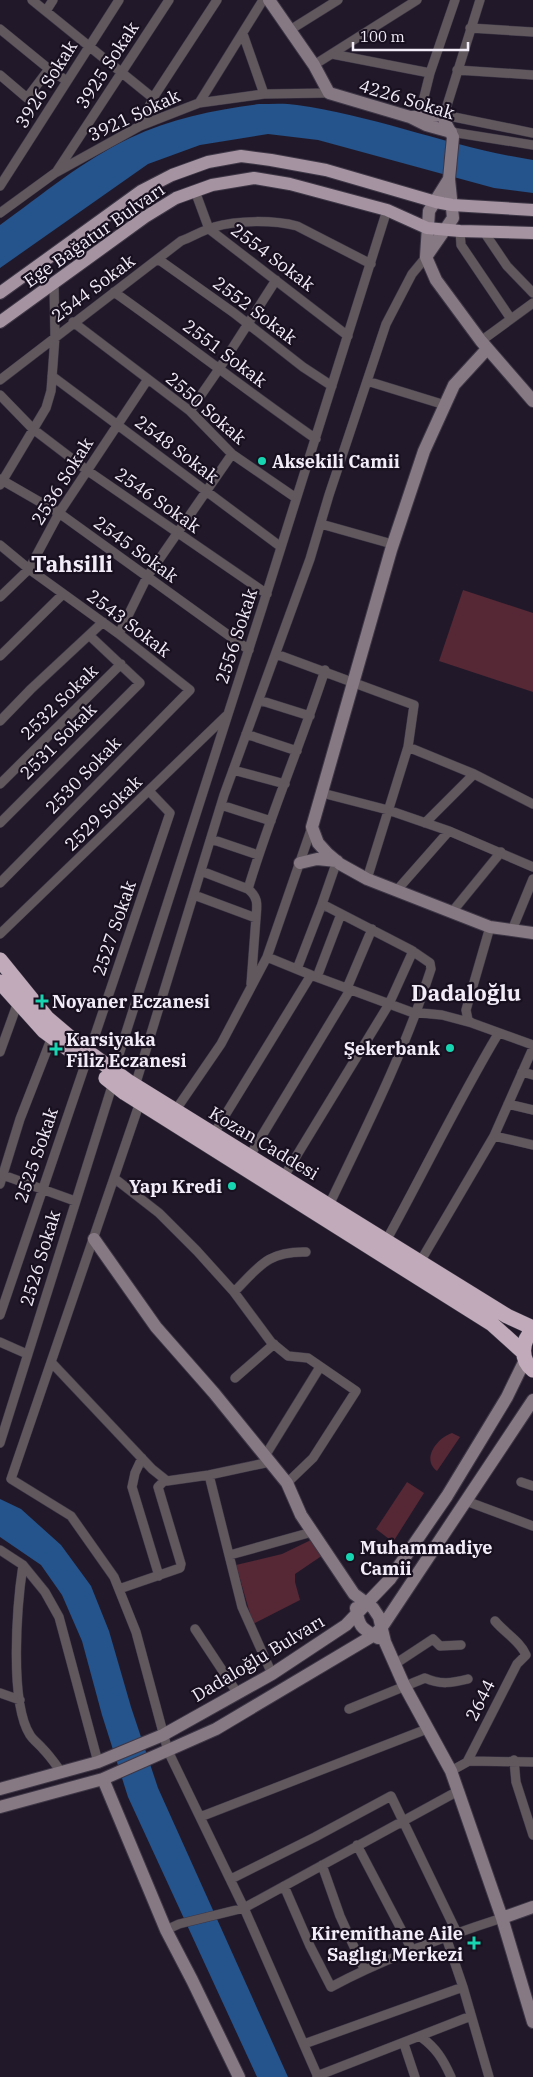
<svg xmlns="http://www.w3.org/2000/svg" width="533" height="2077" viewBox="0 0 533 2077" font-family="'IBM Plex Serif',serif">
  <style>
    .green { fill: #562735 }
    .water { fill: #25538b }
    .lines { fill: none; stroke-linecap: round; stroke-linejoin: round }
    .street-casing { stroke: #3e3746; stroke-width: 10 }
    .secondary-casing { stroke: #3e3746; stroke-width: 14 }
    .primary-casing { stroke: #3e3746; stroke-width: 14 }
    .highway-casing { stroke: #3e3746; stroke-width: 16 }
    .street { stroke: #61585e; stroke-width: 9 }
    .secondary { stroke: #877984; stroke-width: 12 }
    .primary { stroke: #a593a1; stroke-width: 12 }
    .highway { stroke: #c1abbb; stroke-width: 15 }
    .poi-dot { fill: #18d5b2; stroke: #180f1f; stroke-width: 2 }
    .labels { text-anchor: middle; dominant-baseline: central; stroke-width: 4.5; stroke-linejoin: round; paint-order: stroke }
    .street-label { font-size: 18px; fill: #f2ecf8; stroke: #180f1f }
    .poi-label { font-size: 18px; font-weight: bold; fill: #f2ecf8; stroke: #180f1f; text-anchor: start }
    .district-label { font-size: 22px; font-weight: bold; fill: #f2ecf8; stroke: #180f1f }
  </style>
  <rect width="100%" height="100%" fill="#211929"/>
  <path class="green" d="M463 590 533 613V692L439 661Z
    M452 1433 460 1437 437 1471C421 1459 437 1438 452 1433Z
    M407 1482 424 1493 393 1542 376 1529Z
    M313 1539 323 1555 295 1574V1582L300 1600 253 1624 236 1565 282 1554Z"/>
  <path class="water" d="M259 104C272 104 285 103 297 105 377 116 453 148 533 160V193L494 188 318 140 268 134 200 145 148 164 0 268V225C42 195 83 160 130 138 171 118 215 110 259 104Z
    M0 1499 21 1509 61 1545 91 1586 109 1631 131 1707 158 1788 288 2077H257L128 1797 102 1715 82 1641 62 1595 41 1565 0 1537Z"/>
  <g class="lines">
    <g class="street-casing">
      <path id="street" d="M32 0 153 98
        M480 0 444 115 533 133
        M46 11 53 0
        M470 28 533 32
        M0 29 49 69 67 81
        M290 30 338 0
        M243 34 264 94
        M332 54 430 73
        M314 65 417 0
        M457 70 533 75
        M0 75 27 98 49 69
        M199 103 263 0
        M418 121 430 73 455 0
        M140 126 153 98 217 0
        M451 132 533 145
        M57 171 169 0
        M0 186 119 0
        M195 191 209 229 348 336
        M0 213 55 173 140 126 186 108 199 103 264 94 329 93
        M460 231 461 245 511 319
        M484 232 507 266 533 293
        M158 259 234 313 303 367 332 386
        M114 292C182 340 247 391 316 439
        M73 322 190 411 232 454 296 498
        M481 341 533 303
        M52 376 281 547
        M0 380 181 241C192 237 203 230 214 227 237 220 274 220 297 226L371 264
        M367 381 445 405
        M0 395 33 429 88 471 267 594
        M190 411 219 369 276 280
        M0 479 59 513 249 650
        M0 485 46 408 51 391 55 337 54 283
        M321 524 392 544
        M0 545 29 569 119 634 190 690 0 883
        M0 597 29 569 59 513 148 379
        M119 634 147 577 232 454
        M276 654 414 705 408 747 367 879
        M0 656 63 594
        M259 700 310 716
        M0 721 31 689 103 622
        M246 734 297 751
        M408 747 474 774 533 804
        M233 770 285 784
        M0 784 121 664
        M322 793 388 810 449 831 533 867
        M221 805 271 821
        M0 823 140 683 89 635
        M425 823 474 774
        M211 839 258 855
        M201 871 248 889C270 815 301 744 325 670
        M248 889C259 898 257 905 256 918
        M397 890 449 831
        M194 895 256 918 251 984
        M322 904 337 861
        M452 912 501 852
        M490 927 466 1010 468 1020 472 1023 533 1045
        M512 930 533 879
        M0 934 226 716
        M267 957 311 975 411 1012 442 1015 472 1023
        M297 969 322 904 411 950 430 963 431 969C405 1051 366 1128 329 1205
        M317 977 341 914
        M347 988 372 929
        M0 1052 18 1002
        M89 1053 170 813 150 792
        M114 1070 262 608 387 210
        M522 1072 533 1075
        M135 1086 224 795 310 559 329 495 386 324 412 274 426 257
        M140 1102 11 1479 71 1516 114 1577 136 1632 168 1751 244 1908 318 2077
        M508 1104 533 1110
        M175 1111 221 1044 267 957 312 827
        M213 1135 311 975
        M494 1136 533 1145
        M249 1157 350 990
        M0 1174 75 1201
        M114 1178 159 1213 197 1251 234 1292 271 1342 288 1356 308 1358 356 1391 313 1458 287 1483
        M283 1178 389 1004 413 951
        M0 1184 20 1119 52 1037
        M386 1241C424 1172 458 1101 498 1034
        M420 1262 494 1136 533 1048
        M234 1292C259 1267 267 1251 306 1252
        M0 1315 86 1062
        M0 1342 27 1354
        M51 1362 152 1469 167 1481 209 1475 270 1462
        M235 1378 274 1344
        M0 1443 113 1083
        M265 1456 320 1367
        M142 1458 135 1473 132 1487 159 1576
        M209 1475 242 1607 272 1674
        M521 1482 533 1486
        M466 1501 533 1526
        M0 1550 23 1565 45 1592 59 1617 98 1762
        M230 1555 312 1532
        M23 1565C17 1604 9 1702 30 1735 33 1740 39 1744 43 1749 50 1756 56 1765 62 1773
        M119 1589 180 1568 181 1564 158 1487 165 1480
        M495 1621C505 1633 520 1641 526 1655
        M195 1629 238 1694
        M395 1664 433 1639 440 1646 461 1645
        M0 1693 20 1700
        M349 1709 425 1678C440 1685 452 1683 468 1679
        M514 1760 516 1782 533 1835
        M467 1762 517 1664 526 1655
        M451 1771 469 1761 533 1762
        M200 1817 427 1729
        M357 1845 412 1950
        M322 1865 340 1916 364 1969
        M231 1879 315 1837 391 1796 457 1933
        M284 1886 310 1946 331 1987C385 1958 443 1937 502 1918
        M166 1930 179 1924 244 1908 458 1791
        M446 1937 463 1987 489 2077
        M421 2037C436 2048 443 2059 451 2077
        M304 2044 463 1987
        M404 2044 415 2077
        M317 2076 471 2016"/>
    </g>
    <g class="secondary-casing">
      <path id="secondary" d="M269 0 314 65 329 93 410 117 426 125 451 132
        M412 117 444 115 445 122 453 137 449 179 453 218 426 257
        M449 179 429 211 426 257 436 280 481 341 533 401
        M487 349 454 385 424 451 391 550 312 827 318 843 327 853 340 864 367 879 490 927 533 933
        M300 863 317 859 337 861
        M94 1239 156 1327 214 1393 287 1483 301 1515 354 1594 373 1608 379 1617 385 1642 404 1685 451 1771 458 1791 502 1918 533 2022
        M356 1608C359 1628 362 1628 378 1638
        M103 1779 166 1930 192 1980 239 2077
        M0 1789 98 1762 163 1735 272 1674 346 1625 390 1579 447 1496 507 1397 525 1360
        M0 1807 103 1779 216 1729 374 1635 382 1627 533 1400
        M502 1918 533 1907"/>
    </g>
    <g class="primary-casing">
      <path id="primary" d="M0 293 141 191 172 175 208 162 241 156 271 160 326 170 436 202 452 205 533 210
        M0 322 145 217 176 198 212 185 254 178 290 184 387 210 427 228 460 231 533 233"/>
    </g>
    <g class="highway-casing">
      <path id="highway" d="M0 960 47 1018 80 1046 129 1082 507 1316 533 1328
        M0 982 44 1031 78 1056
        M106 1078 125 1093 492 1324 523 1352
        M533 1330C521 1341 520 1360 533 1370"/>
    </g>
    <use href="#street" class="street"/>
    <use href="#secondary" class="secondary"/>
    <use href="#primary" class="primary"/>
    <use href="#highway" class="highway"/>
  </g>
  <g class="poi-dot">
    <circle cx="262" cy="461" r="5"/>
    <path d="M39.5 993.5h5v5h5v5h-5v5h-5v-5h-5v-5h5z"/>
    <circle cx="450" cy="1048" r="5"/>
    <path d="M53.5 1041.5h5v5h5v5h-5v5h-5v-5h-5v-5h5z"/>
    <circle cx="232" cy="1186" r="5"/>
    <circle cx="350" cy="1557" r="5"/>
    <path d="M471.5 1935.5h5v5h5v5h-5v5h-5v-5h-5v-5h5z"/>
  </g>
  <g class="labels">
    <g class="street-label">
      <text transform="translate(107 65) rotate(-57)">3925 Sokak</text>
      <text transform="translate(46 84) rotate(-58)">3926 Sokak</text>
      <text transform="translate(407 99) rotate(17)">4226 Sokak</text>
      <text transform="translate(134 115) rotate(-25)">3921 Sokak</text>
      <text transform="translate(94 235) rotate(-35)">Ege Bağatur Bulvarı</text>
      <text transform="translate(273 257) rotate(37)">2554 Sokak</text>
      <text transform="translate(93 288) rotate(-37)">2544 Sokak</text>
      <text transform="translate(255 310) rotate(37)">2552 Sokak</text>
      <text transform="translate(225 353) rotate(37)">2551 Sokak</text>
      <text transform="translate(206 408) rotate(41)">2550 Sokak</text>
      <text transform="translate(177 449) rotate(37)">2548 Sokak</text>
      <text transform="translate(62 481) rotate(-58)">2536 Sokak</text>
      <text transform="translate(158 500) rotate(35)">2546 Sokak</text>
      <text transform="translate(136 549) rotate(36)">2545 Sokak</text>
      <text transform="translate(129 623) rotate(37)">2543 Sokak</text>
      <text transform="translate(236 636) rotate(-72)">2556 Sokak</text>
      <text transform="translate(59 702) rotate(-44)">2532 Sokak</text>
      <text transform="translate(58 741) rotate(-45)">2531 Sokak</text>
      <text transform="translate(83 775) rotate(-46)">2530 Sokak</text>
      <text transform="translate(103 813) rotate(-44)">2529 Sokak</text>
      <text transform="translate(114 928) rotate(-71)">2527 Sokak</text>
      <text transform="translate(264 1143) rotate(31)">Kozan Caddesi</text>
      <text transform="translate(36 1155) rotate(-71)">2525 Sokak</text>
      <text transform="translate(40 1258) rotate(-73)">2526 Sokak</text>
      <text transform="translate(258 1658) rotate(-31)">Dadaloğlu Bulvarı</text>
      <text transform="translate(480 1700) rotate(-63)">2644</text>
    </g>
    <g class="poi-label">
      <text x="272" y="461">Aksekili Camii</text>
      <text x="52" y="1001">Noyaner Eczanesi</text>
      <text x="66" y="1039">Karsiyaka<tspan x="66" dy="21">Filiz Eczanesi</tspan></text>
      <text x="440" y="1048" text-anchor="end">Şekerbank</text>
      <text x="222" y="1186" text-anchor="end">Yapı Kredi</text>
      <text x="360" y="1547">Muhammadiye<tspan x="360" dy="21">Camii</tspan></text>
      <text x="463" y="1933" text-anchor="end">Kiremithane Aile<tspan x="463" dy="21">Saglıgı Merkezi</tspan></text>
    </g>
    <g class="district-label">
      <text x="72" y="563">Tahsilli</text>
      <text x="466" y="992">Dadaloğlu</text>
    </g>
  </g>
  <path d="M353 42v8h115v-8" fill="none" stroke="#f2ecf8" stroke-width="2.5"/>
  <text x="360" y="42" font-size="15" fill="#f2ecf8" stroke="#180f1f" stroke-width="4" paint-order="stroke">100 m</text>
</svg>
